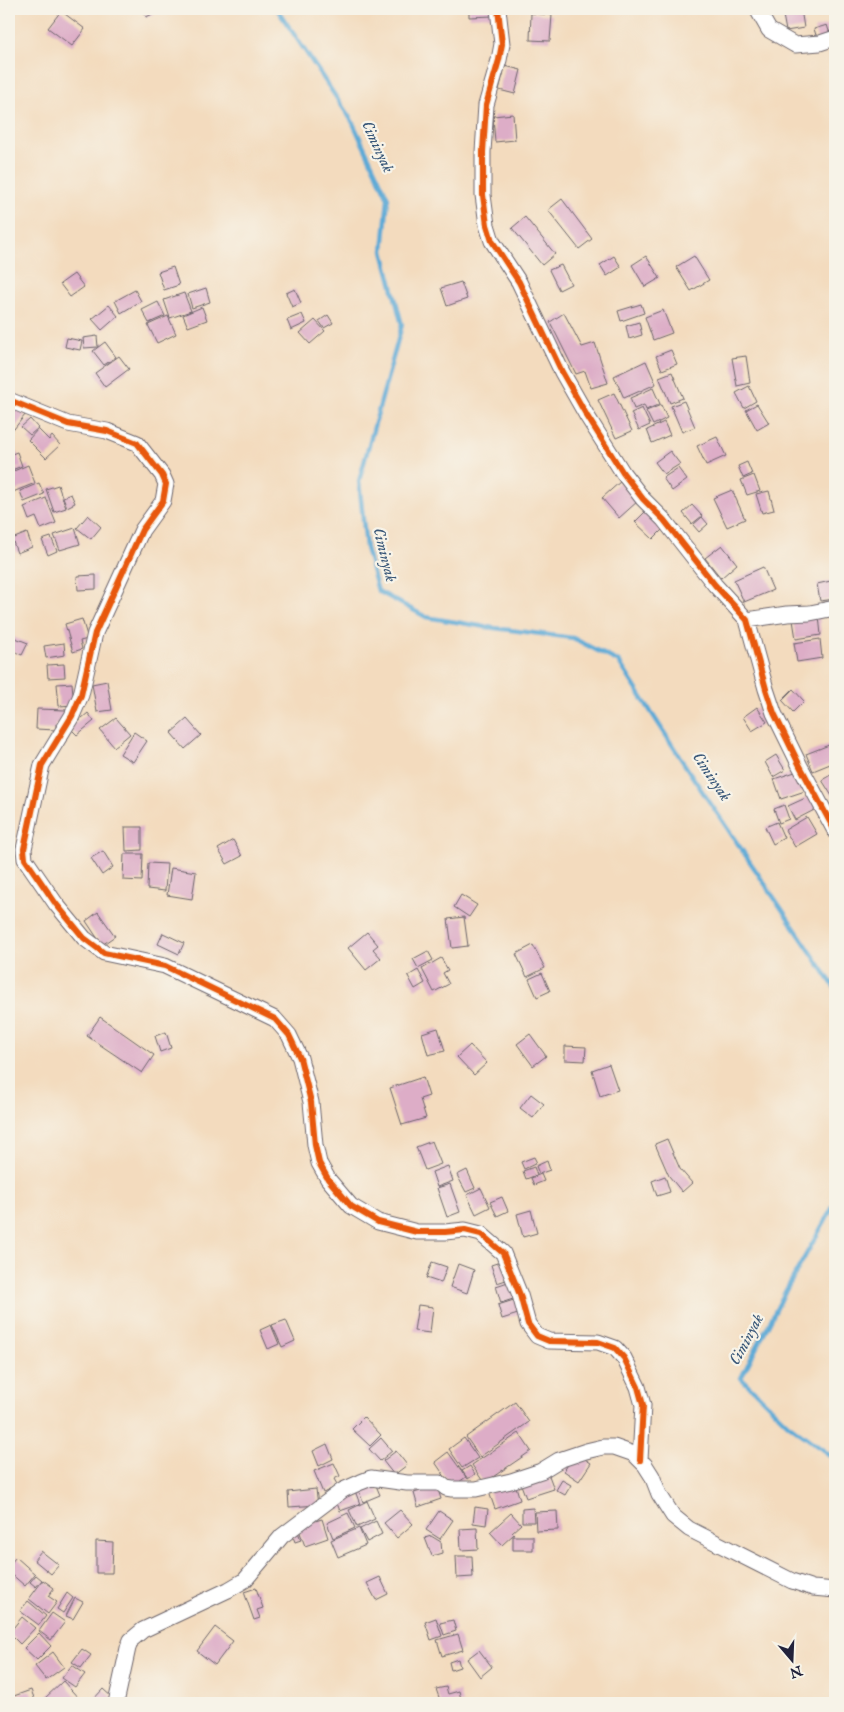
<svg xmlns="http://www.w3.org/2000/svg" width="844" height="1712" viewBox="0 0 844 1712" font-family="'IM FELL English',serif">
  <style>
    .lines { fill: none; stroke-linecap: round; stroke-linejoin: round }
    .stream { stroke: #5eaad6; stroke-width: 4.5 }
    .building { fill: #ddadc7 }
    .minor-casing { stroke: #6b6369; stroke-width: 17 }
    .minor { stroke: #fff; stroke-width: 15 }
    .cycleway-casing { stroke: #f7f3e8; stroke-width: 9 }
    .cycleway { stroke: #e8590c; stroke-width: 6 }
    .labels { text-anchor: middle; dominant-baseline: central; stroke-width: 4.5; stroke-linejoin: round; paint-order: stroke }
    .water-label { font-size: 16px; font-style: italic; fill: #3a5879; stroke: #f7f3e8 }
  </style>
  <rect width="100%" height="100%" fill="#f7f3e8"/>
  <filter id="ink" filterUnits="userSpaceOnUse"><feTurbulence type="fractalNoise" baseFrequency=".02" numOctaves="2"/><feDisplacementMap in="SourceGraphic" scale="10" xChannelSelector="R" yChannelSelector="G"/><feConvolveMatrix kernelMatrix="1 2 1 2 8 2 1 2 1" color-interpolation-filters="sRGB"/></filter>
  <filter id="wash" filterUnits="userSpaceOnUse"><feTurbulence type="fractalNoise" baseFrequency=".0096" numOctaves="4" result="noise"/><feDisplacementMap in="SourceGraphic" scale="20" xChannelSelector="R" yChannelSelector="G"/><feGaussianBlur stdDeviation="1.12" result="paint"/><feColorMatrix in="noise" values="0 0 0 0 0 0 0 0 0 0 0 0 0 0 0 0 0 1.4 0 .05"/><feComposite in="paint" operator="in"/></filter>
  <g filter="url(#wash)">
    <rect width="100%" height="100%" fill="#f3dbbe"/>
    <g class="lines">
      <path class="stream" d="M277 9 352 121 388 198 383 251 402 325 359 481 366 548 378 591 426 617 486 627 573 638 619 662 692 776 835 988
        M835 1203 785 1292 741 1378 788 1424 835 1459"/>
    </g>
    <g id="blocks">
      <path class="building" d="M143 9H164L146 17Z
        M469 9H492L493 16 469 17Z
        M790 9H801L804 28 786 31 782 10Z
        M61 11 85 29 72 46 48 28Z
        M531 13 552 15 550 41 530 40Z
        M827 25 831 37 818 41 814 29Z
        M505 66 521 70 515 94 499 90Z
        M513 114 515 140 495 142 493 116Z
        M562 199 592 239 579 249 548 210Z
        M525 217 555 254 542 265 512 228Z
        M614 256 621 267 607 276 600 265Z
        M646 256 660 278 645 287 632 265Z
        M694 256 709 280 691 291 676 267Z
        M561 265 571 284 559 290 549 270Z
        M173 267 179 285 164 290 158 272Z
        M74 274 84 287 70 297 60 284Z
        M461 282 467 299 447 306 441 288Z
        M206 288 210 302 192 308 188 294Z
        M295 289 301 303 292 307 286 293Z
        M135 290 141 301 121 313 115 301Z
        M184 293 191 311 170 318 164 300Z
        M158 302 165 316 149 323 142 310Z
        M641 304 644 313 621 321 618 311Z
        M109 305 118 316 102 330 92 319Z
        M202 307 207 320 188 327 183 315Z
        M663 310 672 333 653 340 645 317Z
        M564 313 582 347 595 343 608 383 591 388 585 371 576 374 550 322Z
        M302 314 306 323 291 330 287 320Z
        M328 315 333 323 324 328 319 321Z
        M168 316 176 334 157 343 148 325Z
        M315 320 325 331 310 344 300 333Z
        M639 322 642 335 629 339 626 326Z
        M97 336 98 347 84 348 83 338Z
        M67 338 82 341 80 350 65 347Z
        M105 342 116 357 104 365 93 351Z
        M671 350 677 364 662 370 656 356Z
        M119 356 129 369 105 387 95 373Z
        M746 356 750 383 737 386 732 358Z
        M646 361 656 384 624 398 614 376Z
        M672 372 683 398 670 403 659 377Z
        M749 386 756 401 744 408 736 393Z
        M653 388 660 404 646 410 644 405 634 409 630 398Z
        M614 393 632 431 616 438 598 400Z
        M684 401 695 427 682 432 671 406Z
        M9 402 25 415 14 429 9 425Z
        M757 404 769 423 757 430 746 410Z
        M661 405 667 418 653 425 646 411Z
        M642 408 650 425 639 430 631 413Z
        M30 419 38 428 30 435 21 427Z
        M664 422 670 435 652 443 647 430Z
        M38 429 49 440 52 436 60 445 46 458 28 440Z
        M717 437 726 456 706 465 697 446Z
        M670 451 680 464 664 474 655 462Z
        M17 452 22 466 9 471V455Z
        M747 462 752 474 743 478 738 466Z
        M28 465 35 483 13 492 9 481V473Z
        M678 468 687 480 672 491 663 478Z
        M754 475 760 491 747 495 741 480Z
        M621 481 638 501 619 518 602 498Z
        M39 483 44 494 24 502 20 491Z
        M58 485 66 508 54 512 46 489Z
        M732 490 745 519 727 527 713 498Z
        M769 491 774 510 762 513 756 494Z
        M71 494 75 503 67 507 63 497Z
        M46 498 56 523 41 529 36 517 29 520 24 507Z
        M692 505 702 516 692 524 683 513Z
        M647 510 665 527 653 539 635 522Z
        M88 515 101 527 91 539 77 528Z
        M702 517 708 524 699 532 693 525Z
        M75 528 80 544 60 550 54 535Z
        M27 533 32 547 17 553 12 539Z
        M51 537 57 551 48 555 42 540Z
        M722 545 737 564 721 578 705 558Z
        M763 567 773 590 744 602 734 580Z
        M96 575V589L78 590 77 576Z
        M835 580V599L820 601 817 584Z
        M819 616 821 635 796 639 793 620Z
        M82 619 88 639 80 641 82 649 73 652 65 624Z
        M13 637 28 643 22 655 9 649Z
        M820 639 822 658 797 662 794 643Z
        M64 643 65 655 46 658 44 646Z
        M64 664 65 677 48 678 47 665Z
        M107 681 112 710 97 712 92 684Z
        M72 683 74 705 59 706 57 684Z
        M793 689 804 701 793 712 782 700Z
        M757 707 767 722 752 731 743 717Z
        M37 709 66 710 65 724H56V730L36 729Z
        M88 713 94 721 77 735 70 728Z
        M116 718 130 734 114 747 100 730Z
        M187 719 201 735 185 749 171 733Z
        M134 732 147 741 133 762 120 754Z
        M829 745 835 762 813 771 806 754Z
        M776 755 785 770 773 777 765 762Z
        M835 762V794L832 796 822 780 834 773 830 765Z
        M798 771 805 791 781 799 774 779Z
        M812 795 818 808 795 820 788 806Z
        M784 805 789 819 779 823 774 809Z
        M807 817 817 834 795 847 785 830Z
        M777 822 784 838 773 844 765 827Z
        M125 827H142V850L126 851Z
        M233 840 242 856 227 864 218 849Z
        M103 851 113 867 102 875 91 858Z
        M124 854H143L142 881 123 880Z
        M148 863 167 864 165 891 147 889Z
        M171 868 196 872 192 899 167 895Z
        M461 895 477 905 469 917 454 907Z
        M98 912 115 936 102 945 86 921Z
        M464 917 468 946 452 948 448 919Z
        M367 932 378 945 373 949 381 958 366 970 348 948Z
        M163 933 184 943 179 954 158 944Z
        M533 945 545 968 527 977 516 954Z
        M428 951 433 960 418 968 413 959Z
        M441 958 448 970 443 973 449 984 434 992 422 969Z
        M418 970 425 983 415 989 408 976Z
        M542 973 550 991 537 997 529 979Z
        M100 1017 154 1055 142 1073 87 1036Z
        M438 1028 445 1051 428 1055 422 1033Z
        M166 1032 171 1048 160 1052 155 1036Z
        M530 1034 546 1056 533 1066 517 1044Z
        M470 1045 487 1063 474 1075 457 1057Z
        M565 1046 586 1047 585 1061 565 1060Z
        M609 1064 618 1090 600 1096 592 1070Z
        M423 1077 429 1096 420 1099 426 1118 402 1125 390 1088Z
        M531 1094 544 1104 533 1118 520 1108Z
        M667 1139 680 1169 692 1183 682 1192 669 1176 655 1144Z
        M432 1141 441 1164 425 1170 416 1147Z
        M534 1157 537 1163 524 1169 521 1162Z
        M547 1161 550 1170 539 1174 536 1166Z
        M448 1166 453 1181 437 1187 432 1172Z
        M534 1167 537 1175 526 1179 523 1171Z
        M467 1170 475 1188 466 1192 457 1175Z
        M541 1174 544 1181 534 1185 531 1178Z
        M665 1176 670 1192 657 1196 652 1181Z
        M450 1184 460 1212 447 1217 437 1188Z
        M481 1188 490 1207 476 1214 467 1195Z
        M502 1197 508 1211 497 1216 490 1202Z
        M531 1210 537 1233 523 1237 517 1214Z
        M503 1261 509 1279 497 1283 491 1265Z
        M432 1262 447 1267 441 1283 426 1278Z
        M458 1264 474 1270 467 1293 450 1287Z
        M511 1281 516 1298 501 1303 496 1286Z
        M517 1299 521 1313 502 1319 498 1305Z
        M418 1305 433 1307 430 1333 414 1331Z
        M286 1320 295 1341 282 1347 272 1325Z
        M271 1325 279 1344 268 1349 260 1330Z
        M515 1402 529 1422 480 1457 466 1437Z
        M364 1417 381 1435 370 1446 352 1429Z
        M519 1433 531 1451 484 1483 472 1465Z
        M381 1438 392 1451 380 1461 369 1449Z
        M464 1438 478 1458 462 1468 449 1449Z
        M327 1444 333 1459 319 1466 313 1451Z
        M396 1451 407 1465 394 1475 383 1461Z
        M448 1452 466 1477 452 1487 435 1462Z
        M580 1456 591 1463 579 1481 564 1471 572 1458Z
        M334 1463 340 1476 334 1479 338 1486 323 1493 314 1471Z
        M470 1466 475 1474 468 1479 462 1471Z
        M548 1473 554 1489 526 1498 520 1482Z
        M562 1480 571 1485 565 1495 556 1490Z
        M375 1483 380 1495 363 1502 358 1489Z
        M515 1483 520 1500 495 1509 489 1492Z
        M437 1486 441 1499 418 1507 414 1493Z
        M316 1489 318 1505 289 1507 288 1492Z
        M355 1491 360 1504 340 1511 335 1498Z
        M367 1501 375 1519 357 1527 349 1510Z
        M475 1507 488 1509 486 1525 473 1523Z
        M533 1508 534 1522H522V1509Z
        M400 1510 413 1524 397 1538 384 1523Z
        M439 1511 453 1520 440 1539 426 1530Z
        M557 1511 558 1530 536 1531 535 1512Z
        M348 1513 355 1528 333 1538 327 1523Z
        M511 1513 521 1524 512 1532 514 1534 502 1545 490 1532Z
        M322 1519 328 1538 305 1546 299 1530 302 1525Z
        M376 1521 382 1534 367 1542 360 1529Z
        M359 1528 366 1545 338 1557 331 1540Z
        M477 1528 478 1549 461 1550 460 1529Z
        M298 1532 301 1540 295 1542 292 1534Z
        M431 1536 441 1542 442 1553 432 1556 425 1538Z
        M513 1536H533V1550H513Z
        M96 1541 113 1542 112 1573H96Z
        M41 1551 59 1565 51 1574 34 1560Z
        M456 1556H472L473 1577 457 1578Z
        M16 1557 35 1574 25 1586 9 1572V1565Z
        M36 1575 42 1580 36 1587 30 1582Z
        M380 1577 388 1594 376 1600 367 1583Z
        M43 1580 54 1588 48 1596 57 1602 48 1614 29 1599Z
        M256 1588 263 1608 257 1610 260 1618 254 1620 244 1592Z
        M67 1593 73 1598 63 1613 57 1609Z
        M75 1598 83 1602 73 1619 66 1616Z
        M28 1601 46 1616 39 1625 20 1611Z
        M52 1613 65 1622 51 1640 39 1631Z
        M22 1617 35 1628 20 1644 9 1633Z
        M436 1618 442 1636 431 1640 425 1622Z
        M453 1620 456 1631 444 1635 440 1623Z
        M215 1627 233 1641 215 1665 197 1651Z
        M39 1633 51 1646 37 1660 24 1648Z
        M458 1634 463 1650 442 1656 437 1640Z
        M82 1649 91 1655 81 1668 72 1662Z
        M479 1650 492 1667 480 1677 467 1659Z
        M53 1652 64 1667 46 1680 35 1666Z
        M458 1659 460 1667 451 1670 449 1662Z
        M72 1665 85 1674 75 1687 62 1678Z
        M63 1681 80 1700 77 1703H48L44 1699Z
        M446 1687 448 1694 459 1691 462 1703H441L436 1689Z
        M103 1689 114 1699 113 1703H90Z
        M31 1690 36 1703H13L11 1697Z"/>
    </g>
  </g>
  <g filter="url(#ink)">
    <use href="#blocks" fill-opacity="0" stroke="#6b6369" stroke-width="1"/>
    <g class="lines">
      <g class="minor-casing">
        <path id="minor" d="M498 9 502 44 499 60 486 105 483 152V195L487 225 492 241 519 282 562 372 587 416 623 473 643 499 664 520 715 585 747 620 766 689 774 713 800 766 835 831
          M757 9 769 30 795 45 820 43 835 38
          M9 400 68 424 107 431 137 443 162 475 166 484 163 501 142 530 95 633 81 695 72 716 42 765 24 849 25 859 56 904 84 938 104 953 165 966 275 1019 289 1035 300 1058 311 1102 315 1145 319 1163 328 1179 351 1206 378 1222 417 1232H445L465 1230 481 1234 503 1253 520 1295 528 1324 537 1336 549 1341 598 1342 615 1348 624 1358 638 1387 643 1405 640 1460
          M747 620 787 614 810 613 835 608
          M116 1703 128 1648 131 1640 143 1630 228 1590 245 1580 282 1536 343 1490 361 1482 371 1478 407 1483H440L446 1488 452 1489H476L511 1481 541 1471 559 1460 586 1451 603 1447H614L634 1454 645 1465 652 1476 659 1494 673 1516 689 1529 792 1581 813 1588 835 1590"/>
      </g>
      <use href="#minor" class="minor"/>
      <g class="cycleway-casing">
        <path id="cycleway" d="M498 9 502 44 499 60 486 105 483 152V195L487 225 492 241 519 282 562 372 587 416 623 473 643 499 664 520 715 585 747 620 766 689 774 713 800 766 835 831
          M9 400 68 424 107 431 137 443 162 475 166 484 163 501 142 530 95 633 81 695 72 716 42 765 24 849 25 859 56 904 84 938 104 953 165 966 275 1019 289 1035 300 1058 311 1102 315 1145 319 1163 328 1179 351 1206 378 1222 417 1232H445L465 1230 481 1234 503 1253 520 1295 528 1324 537 1336 549 1341 598 1342 615 1348 624 1358 638 1387 643 1405 640 1460"/>
      </g>
      <use href="#cycleway" class="cycleway"/>
    </g>
  </g>
  <g class="labels">
    <g class="water-label">
      <text transform="translate(377 147) rotate(65)">Ciminyak</text>
      <text transform="translate(384 555) rotate(76)">Ciminyak</text>
      <text transform="translate(711 777) rotate(56)">Ciminyak</text>
      <text transform="translate(747 1340) rotate(-62)">Ciminyak</text>
    </g>
  </g>
  <rect width="844" height="1712" fill="none" stroke="#f7f3e8" stroke-width="30"/>
  <g transform="translate(792 1660) rotate(161)" stroke="#f7f3e8" stroke-width="4" paint-order="stroke">
  <path d="M0-4L9 19L0 12L-9 19Z" fill="#22223b"/>
  <text y="-8" font-size="14" font-weight="bold" text-anchor="middle" fill="#22223b">N</text>
  </g>
</svg>
